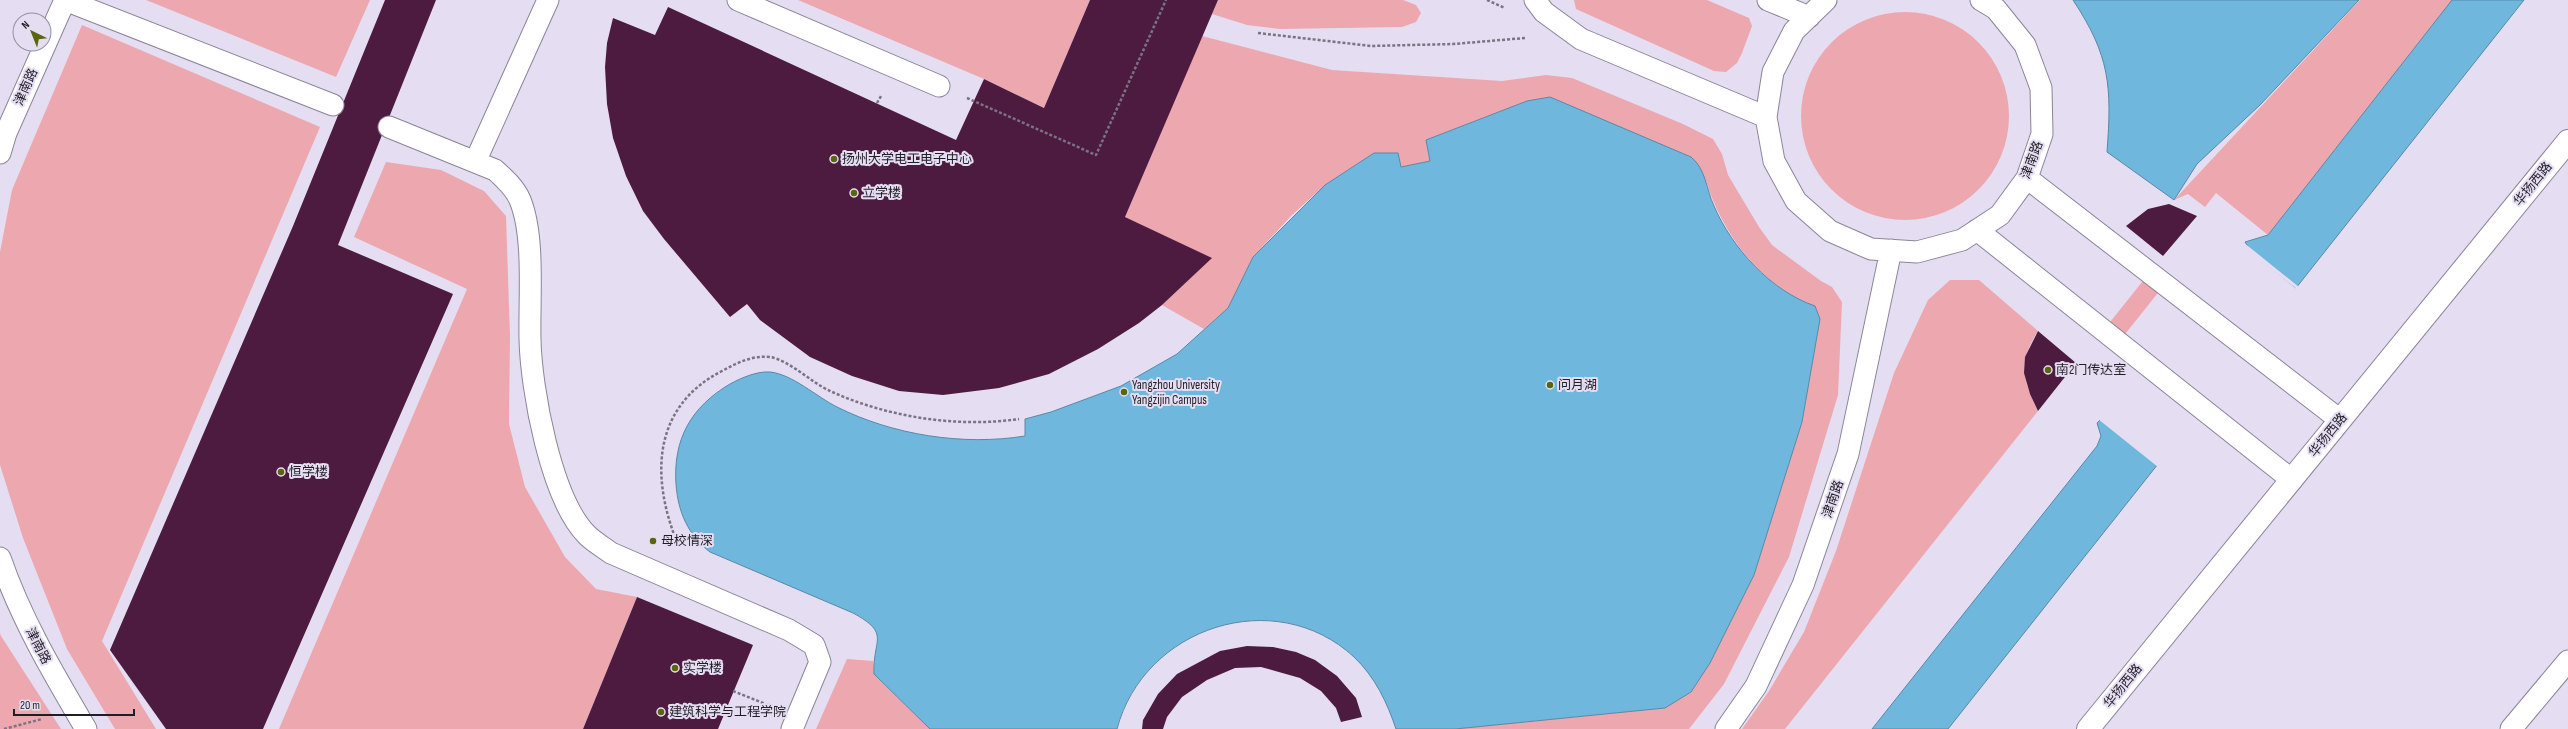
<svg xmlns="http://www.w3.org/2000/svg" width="2568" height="729" viewBox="0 0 2568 729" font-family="'Sofia Sans Condensed','Noto Sans SC',sans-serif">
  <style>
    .green { fill: #eca8ae }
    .water { fill: #70b7de; stroke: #5889a6 }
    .pier { fill: #e5ddf2 }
    .building { fill: #4d1b40 }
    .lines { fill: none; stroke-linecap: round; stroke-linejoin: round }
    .lane-casing { stroke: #8c8497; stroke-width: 23 }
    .secondary-casing { stroke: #8c8497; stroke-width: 24 }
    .path { stroke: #797481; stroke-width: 2.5; stroke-dasharray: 3 2; stroke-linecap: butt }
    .lane { stroke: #fff; stroke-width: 21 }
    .secondary { stroke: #fff; stroke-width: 22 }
    .poi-dot { fill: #59660b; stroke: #e5ddf2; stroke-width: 1.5 }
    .labels { text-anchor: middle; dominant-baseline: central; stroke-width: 4; stroke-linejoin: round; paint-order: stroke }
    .street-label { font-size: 13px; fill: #201d24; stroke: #e5ddf2 }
    .poi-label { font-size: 13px; fill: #201d24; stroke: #e5ddf2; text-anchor: start }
  </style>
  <rect width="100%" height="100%" fill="#e5ddf2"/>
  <path class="green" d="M146 0H370L336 77Z
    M798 0H1090L1044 108 984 79Z
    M1218 0H1403L1416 5 1421 13 1416 22 1402 27 1280 29 1247 25 1212 14Z
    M1574 0H1707L1749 18 1752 26 1742 53 1737 63 1726 72 1714 71 1576 9Z
    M2360 0H2452L2268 235 2216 193 2205 207 2188 194 2174 200Z
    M1801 116a104 104 0 1 1 208 0a104 104 0 1 1-208 0Z
    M82 25 320 127 102 641 156 729H115L67 649 23 538 0 465V252L12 190Z
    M1202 36 1332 70 1502 81 1546 75 1572 78 1683 124 1713 139 1722 154 1728 175 1759 227 1772 245 1821 281 1832 287 1842 302 1838 395 1789 557 1724 684 1689 729H1455L1665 708 1691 692 1710 663 1754 575 1802 422 1820 319 1815 306C1761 287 1722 233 1706 181L1550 97 1527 101 1426 140 1430 161 1400 167 1374 153 1325 185 1292 215 1253 257 1228 308 1204 329 1162 305 1211 258 1125 217Z
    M386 162 441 170 484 191 506 216 510 336 509 424 525 487 565 557 596 589 637 597 583 729H279L467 289 354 237Z
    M2146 277 2161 289 2122 338 2107 326Z
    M1950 280H1979L2038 331C2018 362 2023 380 2038 411L1785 729H1742L1769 691 1804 632 1836 551 1894 373 1928 300Z
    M0 633 1 636 61 729H0Z
    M847 659 873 661 874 674 930 729H816Z"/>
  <path class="water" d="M2073 0H2359L2260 105 2197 164 2174 200 2107 152C2112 86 2110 56 2073 0Z
    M2452 0H2524L2296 288 2252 253 2245 242 2268 235Z
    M1550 97 1691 157C1706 169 1706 189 1714 206 1732 248 1771 291 1815 306L1820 319 1802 422 1754 575 1710 663 1691 692 1665 708 1455 729H1396C1387 702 1375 677 1354 657 1275 584 1144 627 1117 729H930L874 674C872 640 892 634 853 613L710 552C688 535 678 512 676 484 673 439 691 407 730 384 741 378 757 371 770 372 792 374 817 397 837 407 893 435 963 446 1025 436V419L1051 412 1121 386 1177 354 1228 308 1253 257 1325 185 1374 153H1398L1401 167 1430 161 1426 140 1527 101Z
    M2101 419 2158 464 1948 729H1872L2097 446 2101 436 2097 423Z"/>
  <path class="pier" d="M2243 242 2299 287 2297 289 2251 254Z
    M2100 417 2159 463 2158 467 2098 419Z"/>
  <path class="building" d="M385 0H436L338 245 453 294 263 729H166L110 650 293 226Z
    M1090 0H1218L1125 217 1212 258 1162 305 1139 323 1098 349 1049 374 999 388 943 395 899 391 852 376 810 357 760 320 747 304 730 317 664 239 643 211 626 176 613 138 607 104 605 67 607 43 613 18 655 35 668 7 956 140 984 79 1044 108Z
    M2169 204 2197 216 2163 256 2126 226 2148 209Z
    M2038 331 2076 363 2038 411 2030 394 2024 373 2025 357Z
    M637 597 753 645 718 729H583Z
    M1247 646 1273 647 1296 652 1315 660 1337 676 1356 698 1362 717 1341 722 1336 708 1321 691 1300 678 1261 667 1235 668 1207 680 1182 697 1167 717 1163 729H1142L1143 720 1158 694 1177 674 1220 651Z"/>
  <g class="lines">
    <g class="lane-casing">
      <path id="lane" d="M65 0 333 105
        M738 0 939 86
        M1535 0 1544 12 1581 39 1766 117
        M1768 0 1809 17
        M1826 0 1794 31 1773 72 1766 117 1774 161 1796 201 1830 231 1871 249 1917 252 1962 240 2000 215 2027 178 2042 134 2041 88 2025 45 1996 9 1981 0
        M389 127 495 170C504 178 515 188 520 200 535 236 529 299 530 339 531 389 551 499 587 535 594 542 603 547 611 553L789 630 814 645 820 662 792 729
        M0 153 6 133 65 0
        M475 162 548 0
        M2027 178 2340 420
        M1977 230 2292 480
        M0 558C21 619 53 673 86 729
        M1726 729 1756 686 1803 585 1848 454 1891 250
        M2511 729 2568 661"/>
    </g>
    <g class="secondary-casing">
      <path id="secondary" d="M2088 729 2568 141"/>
    </g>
    <path class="path" d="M1487 0 1505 8
      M1258 33 1371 46 1453 44 1525 38
      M967 98 1096 155 1166 0
      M877 103 881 96
      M679 547C651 481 650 408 722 371 737 363 752 355 770 357 789 360 812 383 830 391 887 417 957 428 1019 419
      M733 691 768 705
      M4 729 42 719"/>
    <use href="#lane" class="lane"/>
    <use href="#secondary" class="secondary"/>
  </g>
  <g class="poi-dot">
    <circle cx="834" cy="159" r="4"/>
    <circle cx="854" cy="193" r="4"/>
    <circle cx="2048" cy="370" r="4"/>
    <circle cx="1550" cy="385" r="4"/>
    <circle cx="1124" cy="392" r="4"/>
    <circle cx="281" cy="472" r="4"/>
    <circle cx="653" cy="541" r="4"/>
    <circle cx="675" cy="668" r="4"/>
    <circle cx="661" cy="712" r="4"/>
  </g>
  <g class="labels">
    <g class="street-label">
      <text transform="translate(26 87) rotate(-66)">津南路</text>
      <text transform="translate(2032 160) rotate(-69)">津南路</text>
      <text transform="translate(2533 184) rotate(-51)">华扬西路</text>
      <text transform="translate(2328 435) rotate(-51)">华扬西路</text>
      <text transform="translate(1833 499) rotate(-71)">津南路</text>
      <text transform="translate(38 646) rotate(63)">津南路</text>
      <text transform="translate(2123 686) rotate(-51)">华扬西路</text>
    </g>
    <g class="poi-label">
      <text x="842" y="159">扬州大学电工电子中心</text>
      <text x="862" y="193">立学楼</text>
      <text x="2056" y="370">南2门传达室</text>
      <text x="1132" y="385">Yangzhou University<tspan x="1132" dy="15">Yangzijin Campus</tspan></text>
      <text x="1558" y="385">问月湖</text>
      <text x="289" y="472">恒学楼</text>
      <text x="661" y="541">母校情深</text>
      <text x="683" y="668">实学楼</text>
      <text x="669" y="712">建筑科学与工程学院</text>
    </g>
  </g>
  <g transform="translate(32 32) rotate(317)"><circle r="19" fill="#e5ddf2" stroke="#9690a0"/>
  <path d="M0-3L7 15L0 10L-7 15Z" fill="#59660b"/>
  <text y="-6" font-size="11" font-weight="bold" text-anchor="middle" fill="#201d24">N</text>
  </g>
  <path d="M14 709v6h120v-6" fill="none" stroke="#201d24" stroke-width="2"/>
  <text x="20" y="709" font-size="12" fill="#201d24" stroke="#e5ddf2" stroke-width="3" paint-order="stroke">20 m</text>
</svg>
